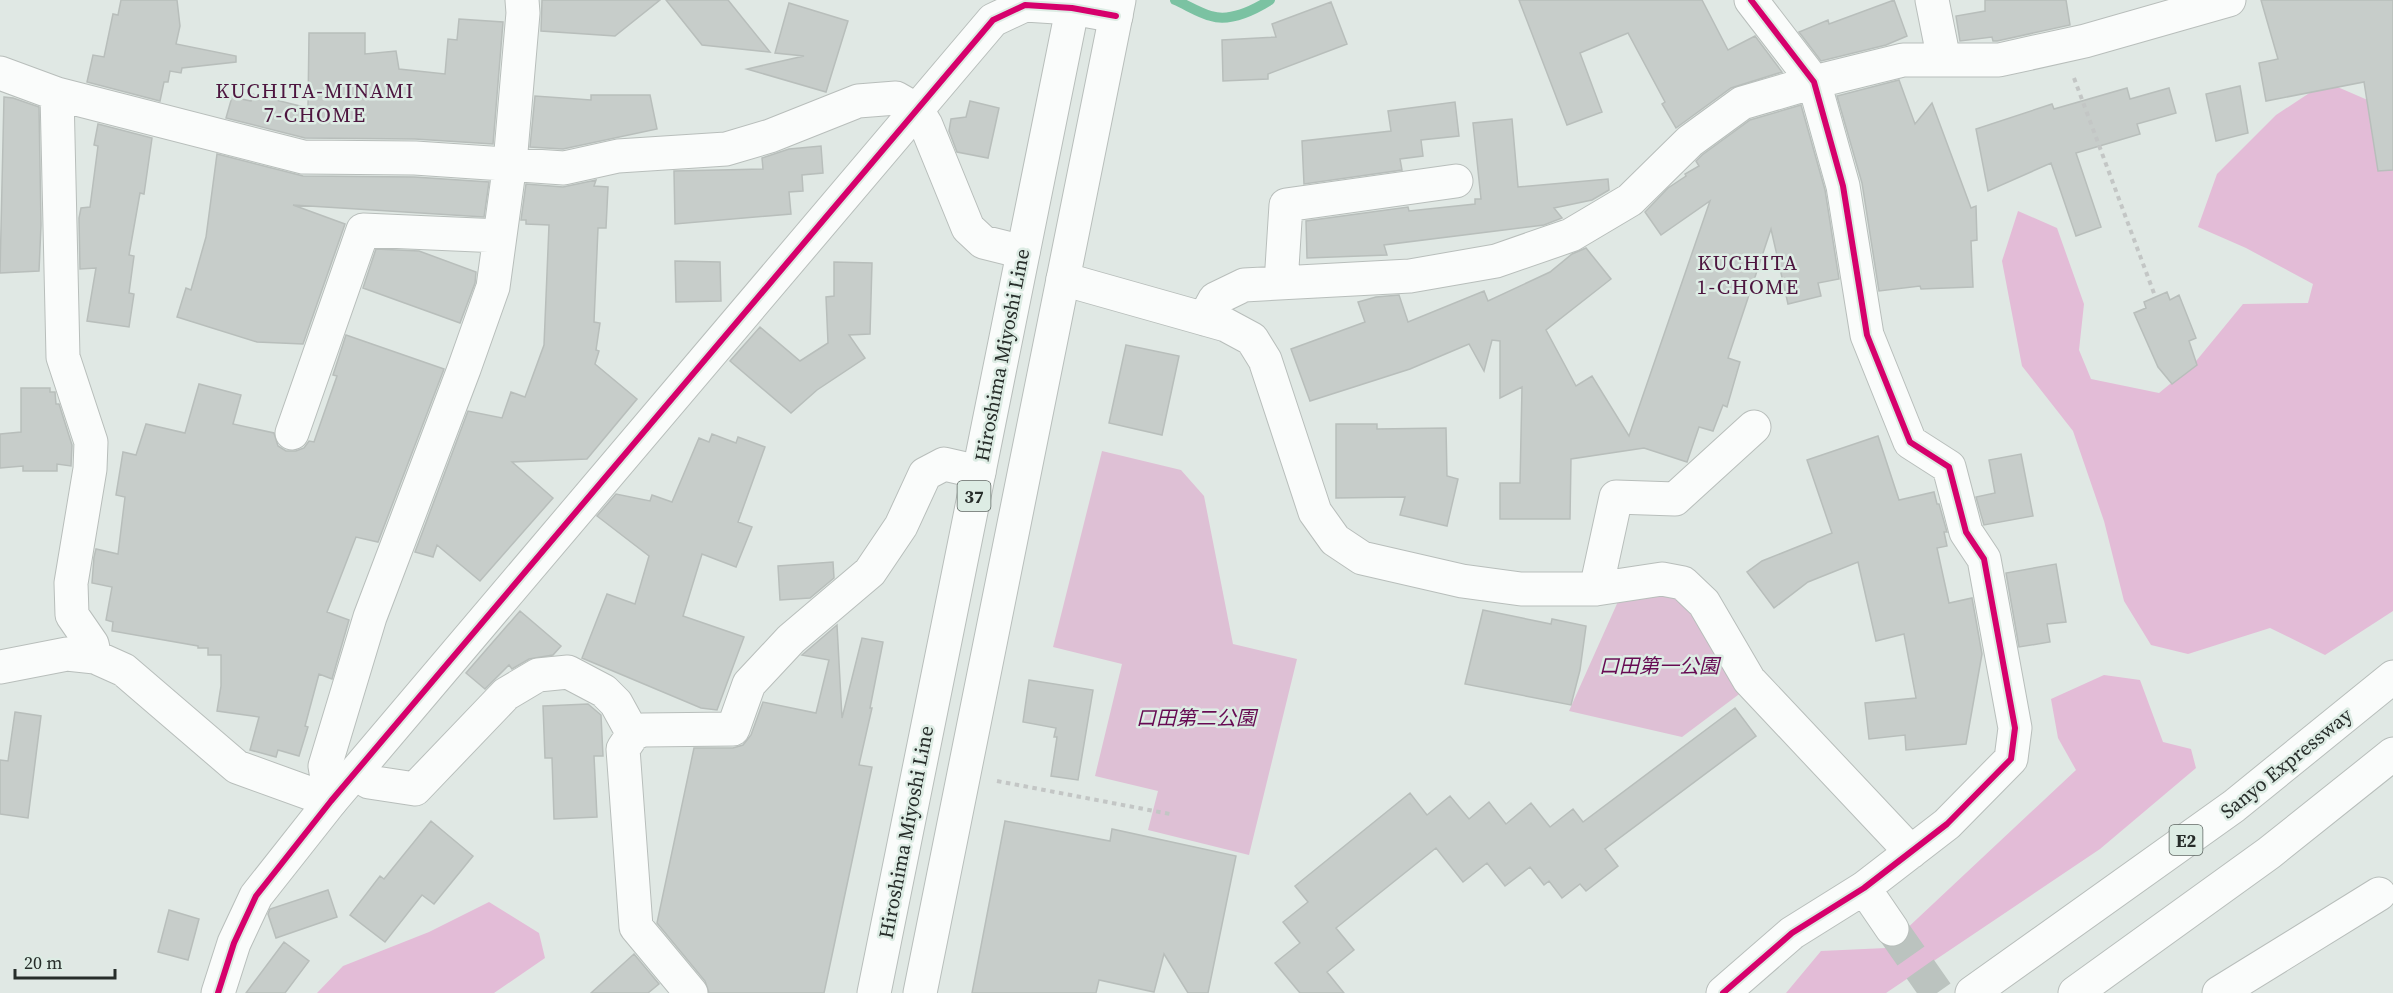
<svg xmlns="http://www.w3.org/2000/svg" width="2393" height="993" viewBox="0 0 2393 993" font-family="'Source Serif 4','Noto Sans JP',serif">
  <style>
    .green { fill: #dec0d5 }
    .forest { fill: #e3bcd7 }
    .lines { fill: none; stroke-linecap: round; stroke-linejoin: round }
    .stream { stroke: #7bc2a2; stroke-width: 10 }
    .building { fill: #c7cdca; stroke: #b8bebb; stroke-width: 1.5 }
    .street-tunnel { stroke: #bbc3bf; stroke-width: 33; stroke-dasharray: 33 16; stroke-linecap: butt }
    .street-casing { stroke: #b8bebb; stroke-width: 35 }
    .secondary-casing { stroke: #b8bebb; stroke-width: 35 }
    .primary-casing { stroke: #b8bebb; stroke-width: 35 }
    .highway-casing { stroke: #b8bebb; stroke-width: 35 }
    .path { stroke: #c3c6c5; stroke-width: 4; stroke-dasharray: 4.5 4.5; stroke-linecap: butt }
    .street { stroke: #fafcfb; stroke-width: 33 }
    .secondary { stroke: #fafcfb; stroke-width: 33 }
    .primary { stroke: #fafcfb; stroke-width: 33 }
    .highway { stroke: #fafcfb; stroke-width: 33 }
    .cycleway-casing { stroke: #ddece4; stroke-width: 10 }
    .cycleway { stroke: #d6006c; stroke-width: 6 }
    .labels { text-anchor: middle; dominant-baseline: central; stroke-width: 5; stroke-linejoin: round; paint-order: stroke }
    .shield { fill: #ddece4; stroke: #5e6662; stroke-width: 1.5 }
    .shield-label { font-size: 18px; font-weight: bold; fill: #272d2a }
    .street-label { font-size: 20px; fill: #272d2a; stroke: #ddece4 }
    .park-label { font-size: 20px; font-style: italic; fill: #670b53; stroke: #ddece4 }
    .neighbourhood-label { font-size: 21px; letter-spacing: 1.5px; fill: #4d153f; stroke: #ddece4 }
  </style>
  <rect width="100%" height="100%" fill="#e0e8e4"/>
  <path class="green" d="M1102 451 1181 470 1204 496 1233 644 1297 659 1249 855 1148 830 1158 791 1095 776 1122 664 1053 647Z
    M1671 593 1696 605 1746 689 1682 737 1569 711 1620 597Z"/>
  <path class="forest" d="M2326 82 2393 111V611L2325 655 2270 628 2188 654 2151 645 2124 601 2104 521 2073 431 2022 366 2002 261 2018 211 2057 228 2084 304 2079 350 2091 379 2159 393 2192 366 2243 304 2308 303 2313 284 2246 248 2198 227 2217 174 2276 115Z
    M2104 675 2140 680 2163 742 2191 749 2196 768 2100 849 1886 993H1786L1821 951 1886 948 2076 770 2058 738 2051 699Z
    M489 902 539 933 545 958 494 993H317L343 966 429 932Z"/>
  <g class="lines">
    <path class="stream" d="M1175 0C1187 5 1199 13 1211 16 1230 22 1254 10 1270 0"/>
  </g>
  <path class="building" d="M121 0H177L180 26 176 44 236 56V62L182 68 181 73 170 71 168 82H164L160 101 87 82 93 55 104 57 113 14 118 15Z
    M542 0H660L615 36 541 31Z
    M666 0H728L770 52 702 45Z
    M1519 0H1702L1728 50 1755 36 1782 72 1731 88 1676 128 1662 104 1665 102 1628 33 1580 53 1602 112 1567 125Z
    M1894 0 1907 36 1886 45 1821 61 1799 32 1828 20 1829 24Z
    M1985 0H2066L2070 25 1997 41H1993L1992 37 1960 41 1956 16 1985 11Z
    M2261 0H2393V170L2378 171 2364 82 2266 101 2259 63 2278 59Z
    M1331 2 1347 44 1268 74V79L1223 81 1222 40 1276 37 1272 24Z
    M789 3 848 21 826 92 747 69 804 56 775 53Z
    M459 19 503 22 493 144 415 139 305 138 226 118 232 97 251 101 252 94 308 108 309 33H365V54L396 51 399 69 445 74 448 39 457 40Z
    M1899 80 1915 124 1932 103 1971 208 1976 206 1977 240 1971 241 1973 287 1921 289 1920 286 1879 291 1862 183 1837 96Z
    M2240 86 2248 133 2216 141 2206 94Z
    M2127 88 2130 99 2169 88 2176 113 2137 124 2140 134 2076 153 2101 227 2076 236 2051 163 1988 191 1976 129 2052 104 2054 109Z
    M591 95H650L657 129 563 149 530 147 535 96 591 100Z
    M4 97 13 98 39 107 41 225 39 271 0 273Z
    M970 101 999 108 988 158 957 152 949 131 951 119 966 117Z
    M1455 102 1459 136 1421 140 1423 156 1400 159 1402 170 1304 184 1302 141 1391 131 1388 111Z
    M1801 105 1825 190 1839 279 1818 283 1821 296 1788 304 1771 229 1728 358 1740 362 1727 407 1723 405 1713 431 1699 427 1687 462 1644 448 1571 459 1570 519H1500V483H1520L1522 387 1500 398V341L1492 340 1484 371 1469 344 1410 369 1310 401 1291 349 1365 322 1358 302 1376 297 1399 295 1408 322 1484 291 1488 301 1550 272 1572 254 1586 248 1611 279 1546 330 1576 386 1592 376 1629 436 1710 201 1661 235 1645 212 1668 188 1686 176 1685 174 1699 166 1696 161 1702 155 1750 120Z
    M1512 119 1518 187 1608 179 1609 190 1592 200 1554 208 1562 218 1544 225 1384 245 1387 255 1307 258 1306 221 1408 207 1409 211 1475 204V199H1481L1473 123Z
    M98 124 152 138 144 194 140 193 129 255 134 256 129 293 134 294 129 327 87 321 96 268 80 269 79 218 81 208 90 207 98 146 94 145Z
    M821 146 823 173 802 175 803 191 789 192 791 214 675 224 674 171 763 169 762 158 789 149Z
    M217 154 303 176 414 177 489 182 484 217 293 205 345 224 303 344 257 342 177 317 186 288 191 290 206 237Z
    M596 180 594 186 608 187 606 228H598L594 322 600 323 596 350 599 351 595 364 637 399 587 459 512 462 553 498 480 581 437 545 433 557 415 552 468 411 502 418 511 392 525 397 544 345 549 225 526 224V220H521L526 184 563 187Z
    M376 249 419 251 476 272 475 283 460 323 363 288Z
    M675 261 720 262 721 301 676 302Z
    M834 262 872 263 870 334 849 335 865 358 817 390 791 413 730 361 760 327 800 361 828 343 826 297 834 296Z
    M2167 292 2170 300 2179 295 2196 338 2189 341 2197 365 2172 384 2158 367 2134 313 2146 308 2144 302Z
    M346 335 444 369 378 542 356 537 327 612 349 620 332 679 319 674 305 726 308 727 299 756 278 750 276 757 250 750 259 717 217 711 221 686V655H208V648H198V646L112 631 113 622 106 620 112 587 92 583 94 557 96 549 118 554 125 497 116 495 123 452 136 455 146 424 185 433 199 384 241 395 233 424 274 433 278 446 286 451H296L304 448 309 441 314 442 337 376 333 375Z
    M1126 345 1179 356 1162 435 1109 423Z
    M21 388H50V392H55L56 404H59L72 445 71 466 57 464V471H23V466L0 468V434L21 432Z
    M1336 424H1377V429L1446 428 1447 476 1458 479 1447 526 1400 515 1405 497 1336 498Z
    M712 434 736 443 738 437 765 447 738 522 752 527 736 567 702 554 683 616 744 637 717 710 701 708 582 658 607 594 635 604 649 556 597 516 616 494 650 501 652 495 672 502 699 438 709 442Z
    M1878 436 1899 500 1934 492 1937 504H1939L1947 532H1944L1947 546 1937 548 1949 603 1972 598 1982 654 1966 744 1906 750 1905 735 1869 739 1865 703 1916 698 1904 634 1876 641 1858 562 1808 582 1774 608 1747 572 1762 561 1832 533 1807 460Z
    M2021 454 2033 516 1984 525 1976 497 1995 493 1989 460Z
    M833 562 834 578 810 598 780 600 778 566Z
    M2056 564 2066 622 2047 624 2050 642 2019 647 2006 573Z
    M1483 610 1551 624 1552 619 1586 626 1580 670 1571 705 1465 684Z
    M520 611 561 646 553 655 529 659 512 669 509 665 485 689 466 673Z
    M837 625 842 718 862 638 883 642 870 708H872L859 765 872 767 824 993H709L705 981 657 923 694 748H733L743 745 751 735 763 702 816 713 829 660 802 655Z
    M1029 680 1093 690 1078 780 1051 776 1057 737H1054L1056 728 1023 722Z
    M588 704 601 715 603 756H594L597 817 554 819 552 758H545L543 706Z
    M1735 708 1756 736 1605 849 1618 866 1586 891 1580 884 1562 898 1549 881 1544 885 1530 867 1505 886 1487 863 1463 882 1436 848 1336 928 1354 950 1327 972 1344 993H1300L1275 963 1300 943 1283 922 1308 902 1295 886 1410 793 1427 815 1450 796 1469 819 1489 802 1506 824 1531 803 1550 827 1573 809 1583 822Z
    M15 712 41 716 28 818 0 814V760L8 761Z
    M431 821 473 856 434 904 422 895 385 942 350 915 380 876 384 879Z
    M1005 821 1110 841 1112 829 1236 856 1208 993H1188L1164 954 1154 992 1099 980 1096 993H972Z
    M328 890 337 917 276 938 268 914 270 909Z
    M169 910 199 919 188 960 158 952Z
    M284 942 309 961 285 993H246Z
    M634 954 659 984 648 993H591Z"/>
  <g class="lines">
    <path class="street-tunnel" d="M1892 929 1937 993"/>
    <g class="street-casing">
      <path id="street" d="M1932 0 1944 60
        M0 73 57 94 303 157 415 158 564 168 618 156 726 149 770 136 858 101 896 98 917 110 926 125 968 228 983 242 1023 252
        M57 94 63 357 91 442 90 469 71 583 72 615 92 644 95 657
        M1063 279 1226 325 1252 339 1265 360 1315 512 1335 540 1362 558 1462 581 1521 589H1596L1662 579 1683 583 1704 603 1749 680 1911 852
        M1281 283 1286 205 1456 181
        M1204 319 1215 299 1244 285 1410 276 1496 261 1571 235 1630 200 1690 141 1742 103 1814 82 1903 60H1999L2085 41 2229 0
        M292 433 363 230 500 236
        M1596 589 1616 497 1675 499 1754 427
        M0 667 67 654 95 657 124 670 237 767 331 801 325 766 370 617 464 369 493 287 510 163 523 13 522 0
        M355 773 369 782 415 789 506 694 538 675 568 672 604 691 616 703 633 734
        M1864 888 1892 929
        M691 993 636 927 623 749 633 734 643 730 733 729 749 684 791 639 870 572 901 526 925 474 944 464 979 472
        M1723 993 1792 933 1864 888 1947 824 2011 759 2015 728 1984 559 1966 532 1949 467 1910 442 1867 335 1843 186 1814 82 1751 0
        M2219 993 2379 894"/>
    </g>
    <g class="secondary-casing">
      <path id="secondary" d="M218 993 234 943 256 896 331 801 993 20 1025 5 1072 8 1116 16"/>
    </g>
    <g class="primary-casing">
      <path id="primary" d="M874 993 1074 0
        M920 993 1119 0"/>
    </g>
    <g class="highway-casing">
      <path id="highway" d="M1972 993 2234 806 2393 677
        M2075 993 2269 853 2393 754"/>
    </g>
    <path class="path" d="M2074 78 2155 296
      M997 781 1170 814"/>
    <use href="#street" class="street"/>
    <use href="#secondary" class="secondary"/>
    <use href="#primary" class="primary"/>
    <use href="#highway" class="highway"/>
    <g class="cycleway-casing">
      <path id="cycleway" d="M218 993 234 943 256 896 331 801 993 20 1025 5 1072 8 1116 16
        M1723 993 1792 933 1864 888 1947 824 2011 759 2015 728 1984 559 1966 532 1949 467 1910 442 1867 335 1843 186 1814 82 1751 0"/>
    </g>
    <use href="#cycleway" class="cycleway"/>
  </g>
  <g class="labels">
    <g class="shield">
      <rect x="957.5" y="481" width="33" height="30" rx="4.5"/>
      <rect x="2169.5" y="825" width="33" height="30" rx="4.5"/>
    </g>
    <g class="shield-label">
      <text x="974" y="496">37</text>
      <text x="2186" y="840">E2</text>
    </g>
    <g class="street-label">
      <text transform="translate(1002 355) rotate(-79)">Hiroshima Miyoshi Line</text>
      <text transform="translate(2286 763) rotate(-39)">Sanyo Expressway</text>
      <text transform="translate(906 832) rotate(-79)">Hiroshima Miyoshi Line</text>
    </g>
    <g class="park-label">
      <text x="1659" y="666">口田第一公園</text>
      <text x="1196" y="718">口田第二公園</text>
    </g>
    <g class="neighbourhood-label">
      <text x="315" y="90">KUCHITA-MINAMI<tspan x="315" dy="24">7-CHOME</tspan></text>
      <text x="1748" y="262">KUCHITA<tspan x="1748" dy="24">1-CHOME</tspan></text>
    </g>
  </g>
  <path d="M15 969v9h100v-9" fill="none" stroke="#272d2a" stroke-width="3"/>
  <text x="24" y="969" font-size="18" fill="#272d2a" stroke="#ddece4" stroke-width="4.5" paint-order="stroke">20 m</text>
</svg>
